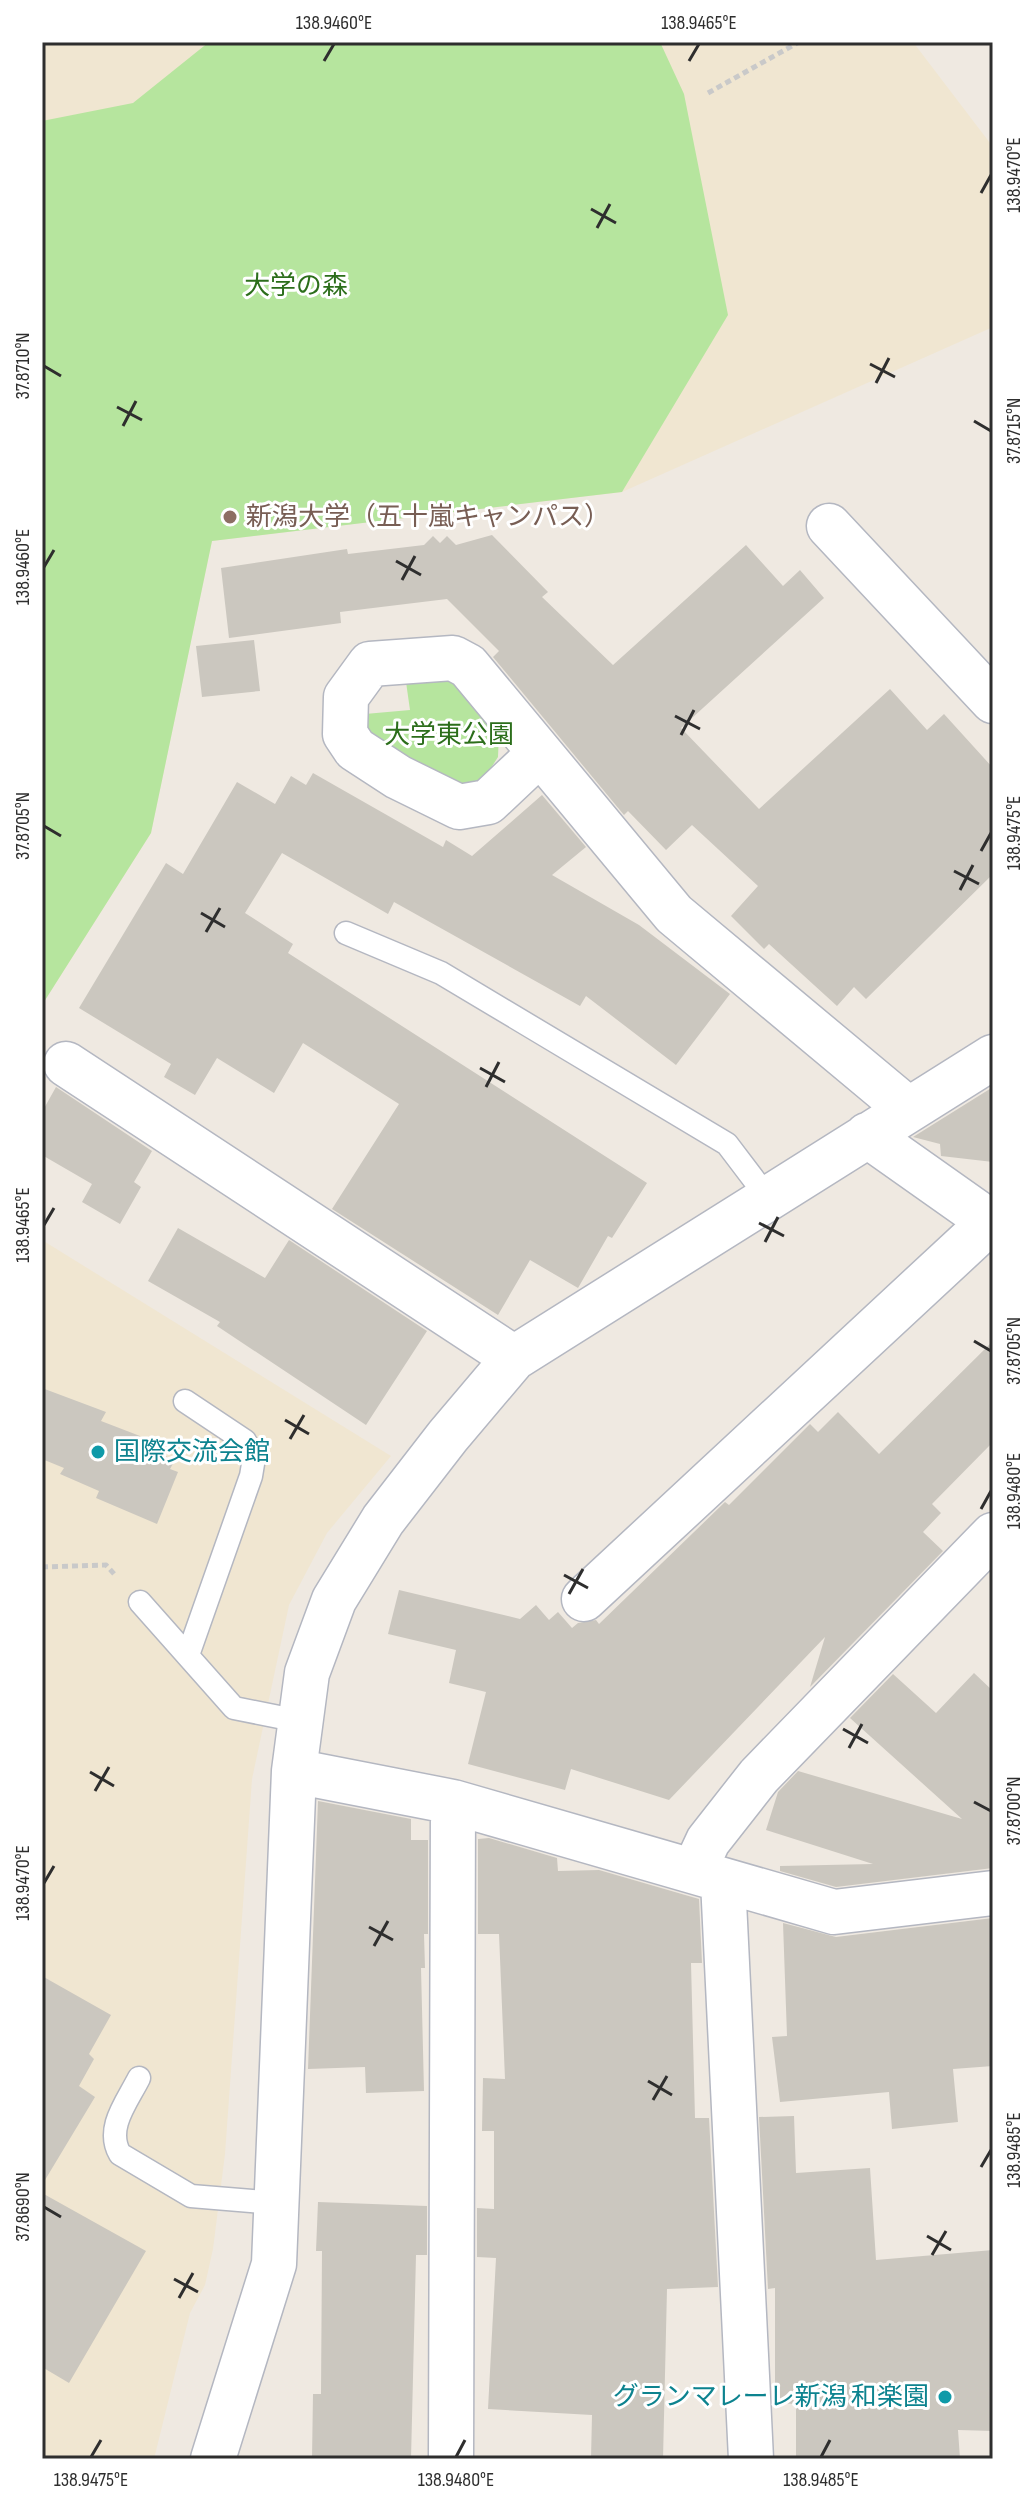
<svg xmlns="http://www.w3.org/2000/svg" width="1035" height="2501" viewBox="0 0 1035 2501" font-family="'Sofia Sans Condensed','Noto Sans JP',sans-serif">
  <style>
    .education { fill: #f0e6d1 }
    .green { fill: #b6e59e }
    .building { fill: #cbc7bf }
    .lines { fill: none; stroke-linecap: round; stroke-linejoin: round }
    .lane-casing { stroke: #b4b7c1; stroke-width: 25 }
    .street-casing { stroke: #b4b7c1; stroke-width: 47 }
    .path { stroke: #c9c9c9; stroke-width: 5; stroke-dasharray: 6 4; stroke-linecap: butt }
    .lane { stroke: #fff; stroke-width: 22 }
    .street { stroke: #fff; stroke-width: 44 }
    .ticks { fill: none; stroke: #2e2e2e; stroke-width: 3 }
    .education-dot { fill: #8d6e63; stroke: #fff; stroke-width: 3 }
    .culture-dot { fill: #0f9aa8; stroke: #fff; stroke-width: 3 }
    .labels { text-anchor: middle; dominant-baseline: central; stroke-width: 6; stroke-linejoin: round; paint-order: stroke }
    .park-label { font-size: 26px; fill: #2c6e1b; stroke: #fff }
    .education-label { font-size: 26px; fill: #785e54; stroke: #fff; text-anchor: start }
    .culture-label { font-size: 26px; fill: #0d838f; stroke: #fff; text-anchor: start }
    .neatline { fill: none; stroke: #2e2e2e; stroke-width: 3 }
    .ticks-label { font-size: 20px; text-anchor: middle; fill: #2e2e2e }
  </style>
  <rect width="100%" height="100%" fill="#efe9e1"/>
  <path class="education" d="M42 42H913L993 147V327L622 492 212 541 151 833 42 1005Z
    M42 1240 391 1456 327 1533 289 1605 252 1779 225 2154 213 2249 205 2285 190 2313 154 2459H42Z"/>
  <path class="green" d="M209 42H660L684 94 728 315 622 492 212 541 151 833 42 1005V121L133 103Z
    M455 677 499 733 498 757 480 785 456 787 364 733 365 714 410 710 406 682Z"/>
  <path class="building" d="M492 535 548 592 542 597 613 665 746 545 783 586 800 570 824 598 681 728 759 809 890 689 927 730 944 714 993 768V874L866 999 854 987 837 1006 769 944 764 949 731 916 758 886 692 825 666 850 628 811 624 815 493 657 499 651 447 599 340 612 341 623 229 638 221 568 347 549 348 554 424 545 433 536 440 543 447 536 456 545Z
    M254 640 260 691 202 697 196 646Z
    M313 773 443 847 446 840 472 856 542 795 586 847 552 875 639 925 730 994 676 1065 586 996 580 1006 394 902 388 914 282 853 245 913 293 944 288 953 647 1183 612 1238 608 1236 578 1288 530 1260 498 1315 332 1209 399 1104 303 1043 274 1093 217 1058 195 1095 164 1077 171 1064 79 1008 166 863 183 874 237 782 275 804 291 776 306 785Z
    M56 1087 152 1151 134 1182 141 1187 120 1224 82 1202 92 1184 42 1155V1112Z
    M993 1087V1162L941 1156 940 1144 913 1137Z
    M178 1228 265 1278 289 1240 427 1331 366 1425 217 1326 220 1322 148 1281Z
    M993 1341V1442L932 1504 941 1513 923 1532 943 1551 813 1684 810 1687 825 1637 669 1800 571 1769 565 1790 468 1764 486 1692 449 1683 456 1650 388 1634 399 1590 520 1619 536 1605 549 1620 558 1612 572 1628 578 1623 596 1620 599 1624 725 1502 729 1505 810 1424 818 1432 838 1412 879 1454Z
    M42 1388 106 1412 101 1421 140 1436 135 1444 175 1460 170 1469 178 1472 157 1524 96 1498 99 1491 60 1474 64 1468 42 1459Z
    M974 1673 993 1691V1868L836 1887 780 1871V1866L873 1864 766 1830 778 1792 798 1771 962 1819 850 1718 893 1674 936 1713Z
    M318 1801 411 1819V1840H428V1934H424L425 1968H421L424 2091 366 2093 365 2067 308 2069Z
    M489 1838 557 1858 558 1871 599 1870 699 1899 702 1963H691L695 2118H709L718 2287 667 2289 663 2459H591L592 2415 488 2409 496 2258 477 2257V2208L494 2209V2131H482L483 2078 505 2079 499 1934H478V1839Z
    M993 1918V2066L953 2069 958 2122 892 2129 889 2092 780 2102 772 2037 787 2036 783 1923 836 1937Z
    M42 1976 111 2015 89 2054 94 2059 79 2086 95 2097 42 2185Z
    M794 2116 796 2173 870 2168 876 2260 993 2250V2431L958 2430 960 2459H796V2404L775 2403V2288L768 2289 759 2117Z
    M42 2193 146 2251 69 2383 42 2367Z
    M318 2202 427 2206V2255H416L411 2459H312L313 2394H321L322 2251H316Z"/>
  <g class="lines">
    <g class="lane-casing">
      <path id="lane" d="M346 933 441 973 727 1144 768 1198
        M185 1401 245 1441 254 1458 251 1476 188 1655
        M140 1602 234 1708 299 1721
        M139 2078C127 2102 105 2128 120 2154L191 2196 276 2203"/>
    </g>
    <g class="street-casing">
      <path id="street" d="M829 526 993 701
        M538 755 488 802 459 807 398 777 355 749 345 734 346 697 370 664 453 658 468 666 674 914 909 1110
        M66 1064 514 1358
        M867 1135 993 1224
        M584 1599 990 1222
        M294 1771 453 1802 834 1912 993 1893
        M694 1871 708 1841 759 1776 993 1535
        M723 1881 751 2459
        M213 2459 274 2264 294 1771 307 1673 334 1600 383 1520 448 1436 514 1358 993 1057
        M451 2459 453 1802"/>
    </g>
    <path class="path" d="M708 93 799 42
      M42 1567 106 1565 116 1576"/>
    <use href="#lane" class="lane"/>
    <use href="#street" class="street"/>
  </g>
  <path class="ticks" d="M324 61 334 44M689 61 699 44M981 193 991 175M591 209 616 223M597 228 610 204M870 364 895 377M44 366 61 376M876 383 889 358M117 407 142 420M974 421 991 431M123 426 136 401M396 561 421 575M44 567 54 550M402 580 415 556M675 716 700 729M681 735 694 710M44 826 61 836M981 851 991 833M954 871 979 884M960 890 973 865M201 913 225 927M206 932 220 908M480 1068 505 1082M486 1087 499 1062M759 1223 784 1236M44 1225 54 1208M765 1242 778 1217M974 1341 991 1351M285 1420 309 1434M290 1439 304 1415M981 1509 991 1491M564 1575 588 1588M569 1594 583 1569M843 1729 868 1743M849 1748 862 1724M90 1772 114 1786M95 1791 109 1767M974 1802 991 1811M44 1883 54 1866M369 1927 393 1940M374 1946 388 1921M648 2081 672 2095M653 2100 667 2076M981 2167 991 2150M44 2207 61 2217M927 2236 951 2250M932 2255 946 2231M174 2279 198 2292M179 2298 193 2273M91 2457 101 2440M456 2457 465 2440M821 2457 830 2440"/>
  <circle class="education-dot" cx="230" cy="517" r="8"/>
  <g class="culture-dot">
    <circle cx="98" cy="1452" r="8"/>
    <circle cx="945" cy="2397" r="8"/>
  </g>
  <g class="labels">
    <g class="park-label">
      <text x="296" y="286">大学の森</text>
      <text x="449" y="735">大学東公園</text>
    </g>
    <g class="education-label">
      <text x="246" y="517">新潟大学（五十嵐キャンパス）</text>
    </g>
    <g class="culture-label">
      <text x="114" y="1452">国際交流会館</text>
      <text x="929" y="2397" text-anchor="end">グランマレーレ新潟 和楽園</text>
    </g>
  </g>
  <rect width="1035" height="2501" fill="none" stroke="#ffffff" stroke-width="88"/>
  <rect x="44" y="44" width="947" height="2413" class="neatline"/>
  <g class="ticks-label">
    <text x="334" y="29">138.9460°E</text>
    <text x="699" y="29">138.9465°E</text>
    <text transform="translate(1013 175) rotate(-90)" y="7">138.9470°E</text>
    <text transform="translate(22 366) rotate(-90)" y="7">37.8710°N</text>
    <text transform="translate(1013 431) rotate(-90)" y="7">37.8715°N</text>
    <text transform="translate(22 567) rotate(-90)" y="7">138.9460°E</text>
    <text transform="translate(22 826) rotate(-90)" y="7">37.8705°N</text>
    <text transform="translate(1013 833) rotate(-90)" y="7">138.9475°E</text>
    <text transform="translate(22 1225) rotate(-90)" y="7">138.9465°E</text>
    <text transform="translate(1013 1351) rotate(-90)" y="7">37.8705°N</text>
    <text transform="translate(1013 1491) rotate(-90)" y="7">138.9480°E</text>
    <text transform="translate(1013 1811) rotate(-90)" y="7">37.8700°N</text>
    <text transform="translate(22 1883) rotate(-90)" y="7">138.9470°E</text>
    <text transform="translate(1013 2150) rotate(-90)" y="7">138.9485°E</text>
    <text transform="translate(22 2207) rotate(-90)" y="7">37.8690°N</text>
    <text x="91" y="2486">138.9475°E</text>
    <text x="456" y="2486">138.9480°E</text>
    <text x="821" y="2486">138.9485°E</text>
  </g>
</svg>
